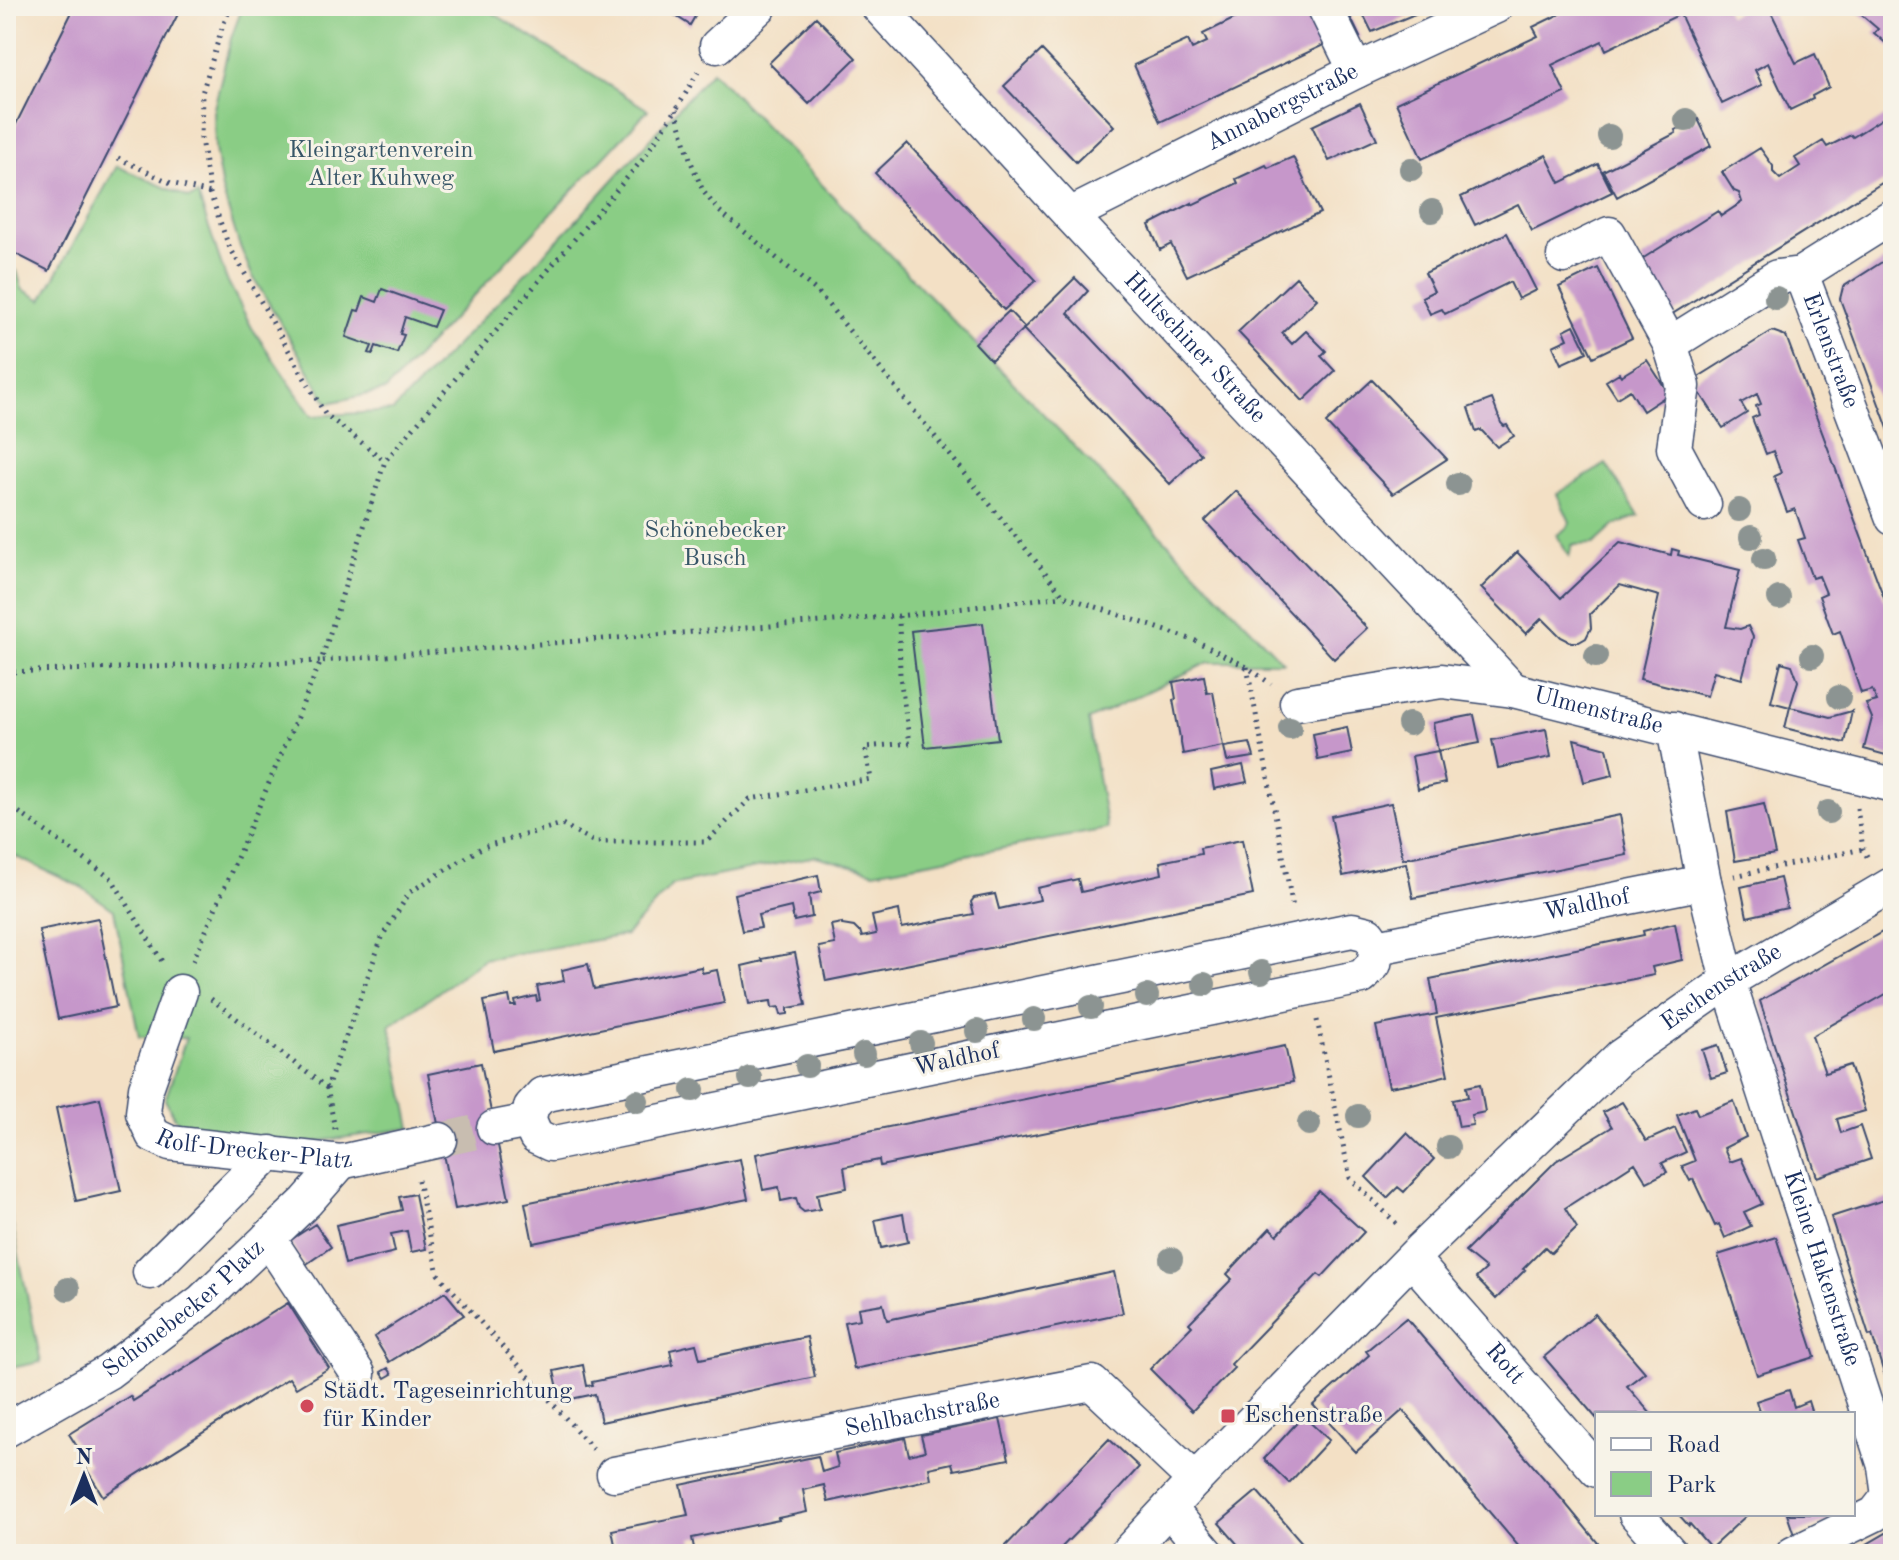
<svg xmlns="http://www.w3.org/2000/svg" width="1899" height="1560" viewBox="0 0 1899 1560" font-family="'Old Standard TT',serif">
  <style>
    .green { fill: #8acd85; stroke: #527e72; stroke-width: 2 }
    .building { fill: #c697ca }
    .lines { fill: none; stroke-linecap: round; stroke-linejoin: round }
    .minor-tunnel { stroke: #c8bdb0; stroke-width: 34; stroke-dasharray: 34 17; stroke-linecap: butt }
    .minor-casing { stroke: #3b4a6d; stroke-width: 37 }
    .path { stroke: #3b4a6d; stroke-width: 5; stroke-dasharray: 2 6; stroke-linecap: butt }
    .minor { stroke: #fff; stroke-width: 34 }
    .tree { fill: #8c9492 }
    .poi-dot { fill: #d1495b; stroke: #f7f3e8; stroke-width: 3 }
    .labels { text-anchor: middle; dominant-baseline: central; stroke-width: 6; stroke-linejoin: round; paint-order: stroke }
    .street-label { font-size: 24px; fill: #1b2f5e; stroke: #f7f3e8 }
    .park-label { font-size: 24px; fill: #375668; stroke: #f7f3e8 }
    .poi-label { font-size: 24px; fill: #1b2f5e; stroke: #f7f3e8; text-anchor: start }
  </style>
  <rect width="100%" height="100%" fill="#f7f3e8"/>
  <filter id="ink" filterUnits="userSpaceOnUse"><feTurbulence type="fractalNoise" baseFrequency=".0125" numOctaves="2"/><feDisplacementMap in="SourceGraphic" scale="16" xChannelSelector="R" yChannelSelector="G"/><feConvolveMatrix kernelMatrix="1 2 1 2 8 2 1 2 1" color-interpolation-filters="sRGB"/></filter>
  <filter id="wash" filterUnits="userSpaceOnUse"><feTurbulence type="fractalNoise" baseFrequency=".006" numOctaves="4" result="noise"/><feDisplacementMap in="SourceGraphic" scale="32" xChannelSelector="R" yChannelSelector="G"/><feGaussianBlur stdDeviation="1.8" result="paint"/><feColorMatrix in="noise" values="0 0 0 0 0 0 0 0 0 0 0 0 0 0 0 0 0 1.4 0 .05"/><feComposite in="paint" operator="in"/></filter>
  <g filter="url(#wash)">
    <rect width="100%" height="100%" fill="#f3e0c5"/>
    <path class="green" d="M243 6H482L648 110 386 390 328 403 252 275 239 244 222 190 215 149 214 108 231 38Z
      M712 71 1283 662H1209L1088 720 1107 829 874 872 816 856 672 885 626 935 483 959 433 996 390 1025 411 1128 286 1146 182 1130 165 1100 186 1038 139 1037 114 910 81 887 6 852V266L17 271 22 289 42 300 117 166 189 198 198 195 226 278 252 328 312 416 393 411 574 223Z
      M1606 464 1639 516 1615 525 1594 544 1572 545 1569 557 1557 535 1568 527 1570 522 1557 494Z
      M6 1194 41 1362 6 1369Z"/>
    <g id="blocks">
      <path class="building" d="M75 6H182L49 271 6 249V144Z
        M660 6H701L690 25Z
        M1260 6H1313L1330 42 1160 122 1134 65 1188 40 1192 49 1207 42 1203 34Z
        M1359 6H1434L1372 32Z
        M1576 6H1724L1729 16 1749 6H1768L1796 63 1815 54 1829 87 1812 96 1813 99 1790 110 1768 63 1755 70 1762 85 1722 104 1680 14 1606 50 1602 41 1552 65 1565 93 1422 159 1396 103 1538 36 1533 27Z
        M1851 6H1893V43L1889 46 1874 33 1878 29Z
        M1347 10 1360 37 1349 43 1336 16Z
        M816 17 856 58 809 104 769 63Z
        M1042 50 1114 126 1076 162 1004 86Z
        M1360 103 1377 139 1329 161 1312 126Z
        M1891 113 1893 116V176L1669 316 1642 259 1718 211 1721 216 1742 202 1739 193 1734 191 1722 172 1760 148 1773 166V172L1780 179 1800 166 1795 158 1823 141 1827 147 1851 135 1853 137Z
        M1698 119 1711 146 1617 197 1603 171 1676 133 1675 130Z
        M907 143 1036 280 1004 310 875 173Z
        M1546 155 1560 183 1598 164 1612 192 1532 231 1518 204 1475 225 1461 197Z
        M1293 157 1320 213 1187 276 1171 244 1160 250 1149 225 1192 203V205L1238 183 1236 179 1266 165 1268 168Z
        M1507 233 1536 290 1518 299 1510 282 1445 314 1442 309 1430 314 1422 297 1434 291 1425 273Z
        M1893 255V442L1840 299 1843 287Z
        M1598 268 1632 338 1593 357 1559 287Z
        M1296 277 1317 299 1282 333 1292 344 1306 331 1326 351 1321 356 1335 371 1303 401 1238 332Z
        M1075 278 1088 291 1068 313 1201 454 1170 484 1023 329Z
        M382 289 440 310 433 327 405 317 400 334 404 335 397 353 376 346 373 354 369 353 372 346 346 337 355 310 359 311 364 297 377 302Z
        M1009 311 1025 328 991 360 975 343Z
        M1574 325 1587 352 1561 364 1553 346 1568 339 1564 330Z
        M1772 331 1786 336 1893 622V757L1864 749 1872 718 1866 704 1877 701 1872 690 1861 693 1840 631 1833 634 1819 596 1826 593 1819 576 1812 578 1798 540 1805 538 1795 509 1787 512 1774 476 1781 473 1773 451 1766 454 1752 418 1759 415 1756 406 1761 404 1757 394 1741 403 1747 413 1723 428 1692 381Z
        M1647 360 1669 394 1643 411 1630 390 1617 398 1606 381 1619 373 1621 376Z
        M1372 380 1447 459 1393 494 1326 423Z
        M1492 399 1501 423 1504 426 1507 425 1514 436 1497 447 1481 430 1476 432 1468 408Z
        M1236 491 1367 628 1334 659 1205 521Z
        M1620 542 1671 555 1672 549 1679 551 1678 555 1740 570 1726 627 1740 629 1748 626 1753 637 1742 679 1714 671 1707 696 1640 679 1659 596 1620 585 1590 614 1591 628 1586 638 1579 642H1571L1561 637 1542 618 1526 634 1481 588 1517 552 1561 598Z
        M983 623 998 739 925 747 911 631Z
        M1781 662 1792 665 1798 681 1790 707 1771 702Z
        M1204 676 1207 693 1213 692 1223 746 1183 754 1173 700 1176 699 1173 682Z
        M1790 707 1830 717 1852 711 1845 743 1785 728Z
        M1474 715 1480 743 1438 751 1433 723Z
        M1347 727 1352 753 1318 760 1313 734Z
        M1546 729 1551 757 1498 768 1492 740Z
        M1574 739 1607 748 1613 775 1584 782Z
        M1250 743 1254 757 1227 761 1224 747Z
        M1438 751 1445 783 1418 789 1412 756Z
        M1243 765 1247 782 1214 789 1211 772Z
        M1391 803 1403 859 1620 815 1627 855 1413 898 1406 863 1343 876 1331 816Z
        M1764 804 1775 854 1735 861 1727 812Z
        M1242 840 1253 895 826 981 819 947 835 944 831 925 842 923V925L854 927 858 931H860L862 937 876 934 872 916 899 910 902 928 974 914 971 902 974 898 995 894 999 909 1040 900 1037 888 1078 879 1081 892 1162 874 1160 862 1201 854 1200 848Z
        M818 875 821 892 809 895 812 917 794 921 791 907 758 915 761 928 742 931 734 894Z
        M1780 878 1787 908 1747 917 1741 887Z
        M98 918 116 1007 58 1019 39 930Z
        M1675 923 1682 960 1652 967 1654 975 1436 1018 1448 1075 1412 1084V1083L1389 1087 1376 1026 1437 1014 1430 979 1644 935 1643 931Z
        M1893 926V990L1812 1036 1825 1073 1850 1065 1865 1111 1837 1119 1841 1133 1860 1126 1871 1159 1817 1177 1760 1001Z
        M795 953 806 1005 788 1008V1014L781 1015 779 1007 772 1008 771 1001 749 1004 742 966 763 961 762 959Z
        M588 964 594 989 701 967 702 973 717 970 724 1003 494 1051 484 1001 509 996 511 1006H516L515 1001 536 996 537 1001 540 1000 537 986 564 981 562 970Z
        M1718 1045 1727 1073 1711 1078 1702 1050Z
        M1285 1046 1293 1082 880 1166 879 1160 844 1167 847 1188 817 1194 820 1209 804 1212 799 1208 796 1198 781 1201 779 1187 763 1190 756 1154Z
        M481 1063 509 1199 455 1209 428 1074Z
        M1480 1084 1485 1112 1471 1115 1473 1125 1459 1127 1453 1100 1468 1097 1466 1087Z
        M100 1098 121 1191 76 1201 56 1108Z
        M1734 1101 1746 1137 1724 1148 1730 1162 1741 1158 1762 1204 1744 1212 1751 1226 1725 1238 1719 1224 1715 1226 1693 1179 1690 1181 1682 1166 1695 1161 1677 1115 1695 1108 1698 1115Z
        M1622 1102 1646 1141 1675 1128 1686 1152 1662 1163 1667 1172 1647 1182 1635 1163 1565 1208 1577 1228 1551 1253 1545 1247 1523 1269 1525 1270 1496 1299 1476 1278 1486 1269 1465 1252 1556 1161 1612 1127 1603 1112Z
        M1407 1133 1434 1159 1404 1192 1398 1187 1387 1198 1366 1177Z
        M740 1159 748 1199 533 1243 525 1203Z
        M1319 1191 1364 1232 1322 1277 1318 1274 1231 1364 1234 1368 1192 1411 1150 1369 1192 1326 1189 1323 1232 1279 1227 1274 1270 1228 1277 1235Z
        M415 1194 426 1249 411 1252 407 1231 391 1234 395 1252 345 1264 336 1225 402 1210 399 1197Z
        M1893 1197V1399H1892L1872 1335 1869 1336 1831 1217Z
        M903 1214 908 1242 881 1248 875 1220Z
        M315 1224 331 1247 305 1265 289 1241Z
        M1776 1237 1815 1357 1757 1375 1718 1255Z
        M1114 1272 1123 1313 854 1369 844 1322 860 1319 858 1308 883 1304 887 1320Z
        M445 1292 464 1315 389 1362 374 1337Z
        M288 1303 329 1368 296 1388 289 1378 103 1496 85 1467 89 1465 69 1434 130 1396 133 1401Z
        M1595 1314 1645 1372 1627 1386 1651 1414H1597V1419L1544 1357Z
        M1406 1318 1565 1503 1607 1554H1525L1403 1410 1356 1452 1313 1405 1369 1355 1366 1351Z
        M807 1337 815 1377 601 1422 595 1394 561 1401 554 1371 583 1365 587 1386 593 1385 592 1382 673 1365 670 1350 696 1344 700 1359Z
        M388 1368 392 1374 385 1378 381 1372Z
        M1789 1390 1794 1407 1808 1401 1812 1414H1760L1756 1401Z
        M1303 1416 1329 1440 1289 1483 1264 1459Z
        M1000 1419 1009 1459 954 1470 952 1463 929 1468 931 1479 828 1502 824 1485 803 1490 807 1512 778 1518 779 1520 692 1538 694 1548 663 1554H617L612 1530 688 1515 681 1485 818 1456 822 1472 838 1467 835 1453 905 1438 909 1455 925 1451 921 1435Z
        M1109 1439 1139 1467 1120 1488 1055 1554H998Z
        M1257 1491 1312 1554H1246L1219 1523Z
        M1678 1514H1748L1711 1548 1690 1524 1689 1526Z
        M1787 1514H1845L1794 1535Z
        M1888 1532 1893 1541V1554H1850Z"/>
    </g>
  </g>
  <g filter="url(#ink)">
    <use href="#blocks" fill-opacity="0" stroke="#3b4a6d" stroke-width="2"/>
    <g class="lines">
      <path class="minor-tunnel" d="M440 1140 494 1128"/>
      <g class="minor-casing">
        <g id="minor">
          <path id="s1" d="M878 6 1070 215 1513 690"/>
          <path d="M1324 6 1356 71"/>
          <path d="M717 46 760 6"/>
          <path id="s2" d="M1070 215 1356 71 1496 6"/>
          <path d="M1564 256 1609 234 1670 344 1683 386 1674 448 1704 504"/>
          <path id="s3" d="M1801 274 1893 518"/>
          <path d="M1670 344 1777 277 1801 274 1893 216"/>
          <path id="s4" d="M1297 703 1442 681 1513 690 1893 785"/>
          <path id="s5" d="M1674 729 1704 882 1728 981 1885 1466 1889 1496 1875 1514 1793 1554"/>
          <path d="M1352 930 1368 934 1377 947 1374 964 1362 977 551 1144 536 1137 529 1121 531 1107 542 1095Z"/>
          <path id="s6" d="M1377 947 1704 882"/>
          <path id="s7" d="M180 992 146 1088 143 1113 153 1135 170 1143 341 1162 440 1140"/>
          <path d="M494 1128 529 1121"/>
          <path d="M268 1238 358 1374"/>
          <path id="s8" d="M1412 1259 1597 1470"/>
          <path d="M150 1272 270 1153"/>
          <path id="s9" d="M6 1430 108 1372 202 1301 306 1202 341 1162"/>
          <path id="s10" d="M614 1474 1092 1383 1195 1480"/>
          <path d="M1169 1508 1208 1554"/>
          <path d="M1636 1514 1671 1554"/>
          <path id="s11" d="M1126 1554 1195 1480 1422 1248 1620 1057 1728 981 1893 884"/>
        </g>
      </g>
      <path class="path" d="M231 6 222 28 202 93 201 139 210 193 228 244 325 414 385 461
        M676 110 691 162 703 191 718 210 818 292 1064 596 1196 641 1247 667 1271 684
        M118 158 171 183 210 193
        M1247 667 1293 908
        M6 672 321 661 385 461 643 159 676 110 698 72
        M6 803 112 879 163 963
        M1857 808 1863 849 1869 860
        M1734 876 1863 849
        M193 961 321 661 899 616 1064 596
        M211 999 327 1088
        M1317 1020 1350 1178 1399 1226
        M335 1129 327 1088 383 935 410 892 483 847 562 824 594 842H706L750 799 871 779 865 747 910 743 900 677 899 616
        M418 1180 438 1274 593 1449"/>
      <use href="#minor" class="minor"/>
    </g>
    <g class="tree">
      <circle cx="1686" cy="120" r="12"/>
      <circle cx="1609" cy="136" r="12"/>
      <circle cx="1411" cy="169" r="12"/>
      <circle cx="1432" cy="211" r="12"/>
      <circle cx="1776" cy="298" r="12"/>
      <circle cx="1458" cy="484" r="12"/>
      <circle cx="1739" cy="510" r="12"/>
      <circle cx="1751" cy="537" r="12"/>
      <circle cx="1764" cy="559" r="12"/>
      <circle cx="1779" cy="598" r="12"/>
      <circle cx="1596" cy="656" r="12"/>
      <circle cx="1812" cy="656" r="12"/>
      <circle cx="1839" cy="697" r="12"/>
      <circle cx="1409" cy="724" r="12"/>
      <circle cx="1290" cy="728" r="12"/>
      <circle cx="1828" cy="812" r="12"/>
      <circle cx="1261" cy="972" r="12"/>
      <circle cx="1204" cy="984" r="12"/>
      <circle cx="1147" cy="996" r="12"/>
      <circle cx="1091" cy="1007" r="12"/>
      <circle cx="1034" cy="1019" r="12"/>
      <circle cx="977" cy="1031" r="12"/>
      <circle cx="921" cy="1043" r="12"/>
      <circle cx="864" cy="1054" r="12"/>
      <circle cx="807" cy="1066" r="12"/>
      <circle cx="750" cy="1078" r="12"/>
      <circle cx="693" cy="1090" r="12"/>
      <circle cx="637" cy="1101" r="12"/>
      <circle cx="1358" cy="1116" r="12"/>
      <circle cx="1309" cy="1124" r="12"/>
      <circle cx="1448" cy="1147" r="12"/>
      <circle cx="1171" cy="1259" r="12"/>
      <circle cx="68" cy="1289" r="12"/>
    </g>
  </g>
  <g class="poi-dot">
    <circle cx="307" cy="1406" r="8"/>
    <rect x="1220" y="1408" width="16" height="16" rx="4"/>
  </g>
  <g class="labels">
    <g class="street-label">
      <text stroke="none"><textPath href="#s2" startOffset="238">Annabergstraße</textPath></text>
      <text stroke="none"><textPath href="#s1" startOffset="466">Hultschiner Straße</textPath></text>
      <text stroke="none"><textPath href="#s3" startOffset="82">Erlenstraße</textPath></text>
      <text stroke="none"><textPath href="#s4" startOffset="306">Ulmenstraße</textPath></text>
      <text stroke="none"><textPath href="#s6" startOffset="214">Waldhof</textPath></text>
      <text stroke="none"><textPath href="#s11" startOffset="824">Eschenstraße</textPath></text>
      <text transform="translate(957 1060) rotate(-12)">Waldhof</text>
      <text stroke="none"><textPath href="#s7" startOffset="254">Rolf-Drecker-Platz</textPath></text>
      <text stroke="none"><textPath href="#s5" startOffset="560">Kleine Hakenstraße</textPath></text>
      <text stroke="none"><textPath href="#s9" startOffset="216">Schönebecker Platz</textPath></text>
      <text stroke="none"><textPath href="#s8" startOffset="140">Rott</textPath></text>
      <text stroke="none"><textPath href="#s10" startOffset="314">Sehlbachstraße</textPath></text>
    </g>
    <g class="park-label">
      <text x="381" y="151">Kleingartenverein<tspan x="381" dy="28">Alter Kuhweg</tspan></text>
      <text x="715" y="531">Schönebecker<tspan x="715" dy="28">Busch</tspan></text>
    </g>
    <g class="poi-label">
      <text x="323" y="1392">Städt. Tageseinrichtung<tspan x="323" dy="28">für Kinder</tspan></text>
      <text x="1244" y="1416">Eschenstraße</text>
    </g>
  </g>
  <rect width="1899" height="1560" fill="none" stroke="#f7f3e8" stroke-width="32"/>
  <rect x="1595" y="1412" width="260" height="104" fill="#f7f3e8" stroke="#9fa5b1" stroke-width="2"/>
  <rect x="1611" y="1438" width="40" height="12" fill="#ffffff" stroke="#9fa5b1" stroke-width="2"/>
  <text x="1667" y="1452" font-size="24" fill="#1b2f5e">Road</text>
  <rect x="1611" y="1472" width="40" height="24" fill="#8acd85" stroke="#9fa5b1" stroke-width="2"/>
  <text x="1667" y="1492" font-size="24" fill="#1b2f5e">Park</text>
  <g transform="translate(84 1476)" stroke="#f7f3e8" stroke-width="6" paint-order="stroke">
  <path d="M0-6L14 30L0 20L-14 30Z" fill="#1b2f5e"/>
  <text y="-12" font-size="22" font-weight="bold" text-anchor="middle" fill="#1b2f5e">N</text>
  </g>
</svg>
